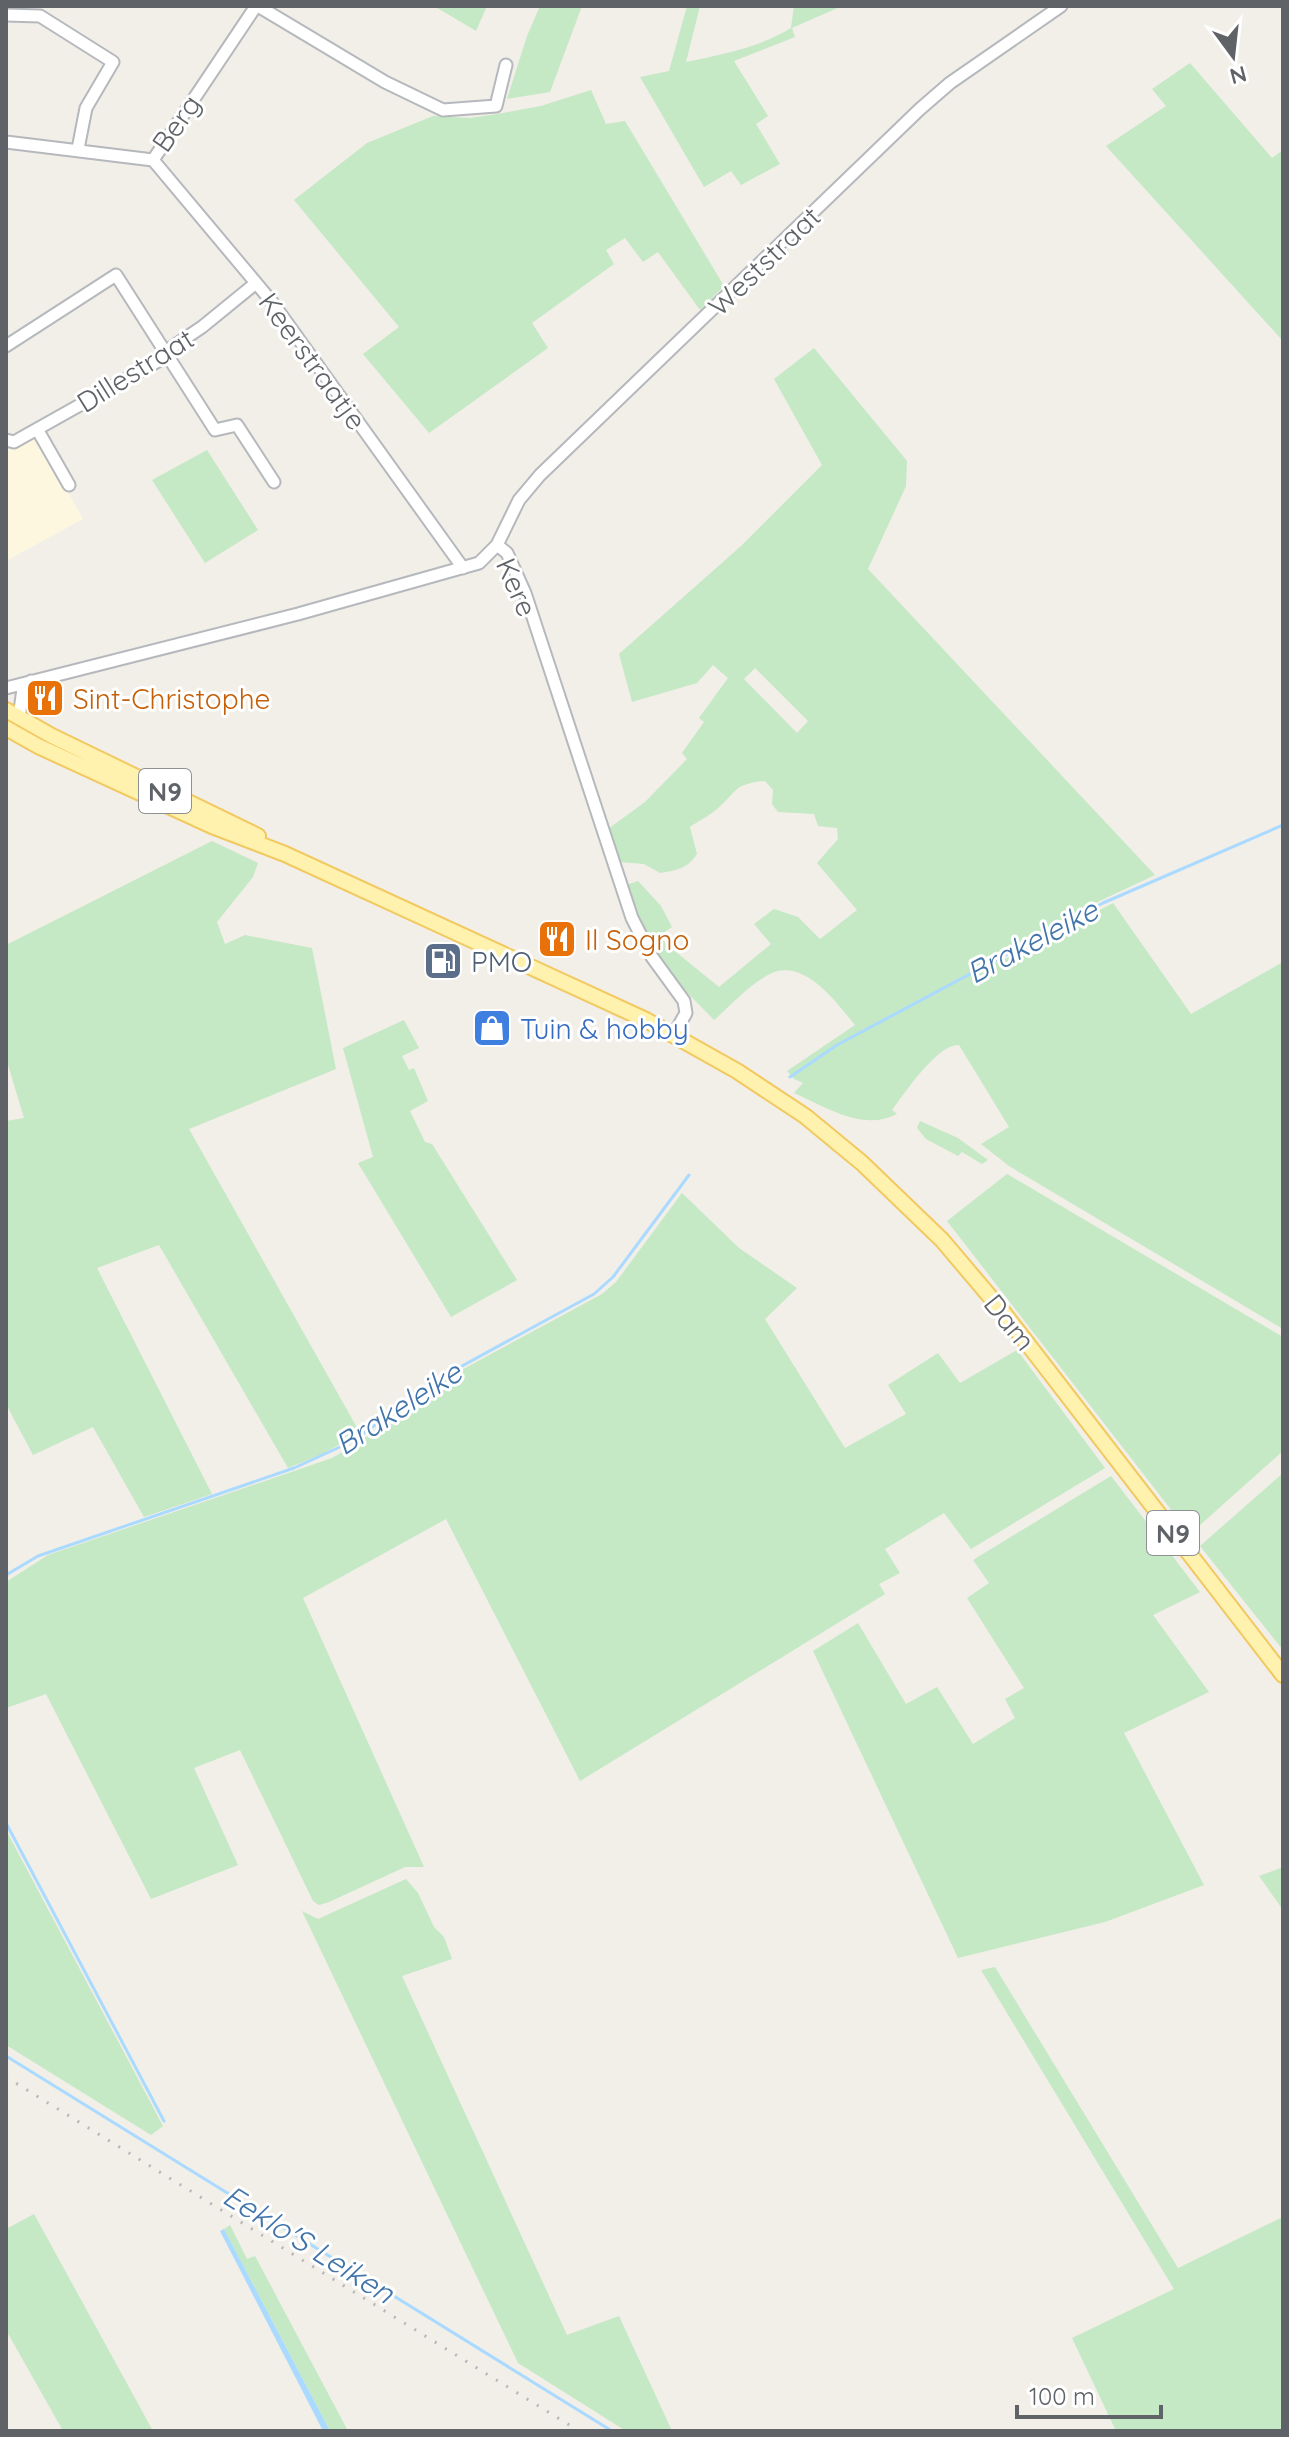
<svg xmlns="http://www.w3.org/2000/svg" width="1289" height="2437" viewBox="0 0 1289 2437" font-family="Quicksand,sans-serif">
  <style>
    .commercial { fill: #fef7e0 }
    .green { fill: #c5e8c5; fill-rule: evenodd }
    .water { fill: #aadaff }
    .lines { fill: none; stroke-linecap: round; stroke-linejoin: round }
    .stream { stroke: #aadaff; stroke-width: 3 }
    .minor-casing { stroke: #b5b8bc; stroke-width: 15 }
    .major-casing { stroke: #f2c960; stroke-width: 18 }
    .minor { stroke: #fff; stroke-width: 11 }
    .major { stroke: #fff2af; stroke-width: 14 }
    .rail { stroke: #b6b7b8; stroke-width: 3; stroke-dasharray: 2 10; stroke-linecap: butt }
    .labels { text-anchor: middle; dominant-baseline: central; stroke-width: 6; stroke-linejoin: round; paint-order: stroke }
    .shield { fill: #fff; stroke: #8f9295; stroke-width: 2 }
    .shield-label { font-size: 26px; font-weight: bold; fill: #5f6368 }
    .street-label { font-size: 28px; fill: #5f6368; stroke: #fff }
    .food-label { font-size: 28px; fill: #c56008; stroke: #fff; text-anchor: start }
    .service-label { font-size: 28px; fill: #4e5e75; stroke: #fff; text-anchor: start }
    .shop-label { font-size: 28px; fill: #366cbe; stroke: #fff; text-anchor: start }
    .water-label { font-size: 30px; font-style: italic; fill: #4174aa; stroke: #fff }
  </style>
  <rect width="100%" height="100%" fill="#f1efe8"/>
  <path class="commercial" d="M33 438 39 440 83 519 6 561V450Z"/>
  <path class="green" d="M434 6H487L476 31Z
    M540 6H582L550 92 507 99 527 36Z
    M687 6H700L686 62C724 54 758 48 791 28L794 6H842L792 28 795 37 734 61 768 116 756 124 780 164 741 185 731 171 704 187 640 77 669 71Z
    M1190 63 1272 158 1283 150V341L1106 146 1166 106 1152 89Z
    M591 90 606 124 625 121 724 286 700 310 658 252 643 262 625 238 606 250 614 264 532 323 548 348 429 433 363 354 399 327 294 200 367 143 433 116 470 118 497 114 541 106Z
    M814 348 907 461 906 486 868 569 1155 875 1072 914 1002 953 1005 959 1113 903 1191 1014 1283 962V1329L1009 1166 981 1144 1009 1127 959 1045C937 1044 905 1093 892 1110L897 1114C863 1132 826 1107 794 1093L803 1083 794 1079 787 1071 855 1025C835 1001 802 954 766 976 747 987 730 1006 714 1020L668 973 648 938 626 885 638 881 661 906 672 927 660 935 666 944 719 987 771 944 754 924 774 909 798 917 820 939 857 910 817 863 838 839 837 828 818 826 814 814 778 812 772 804 773 790 765 781C733 784 738 791 717 809 709 816 698 821 690 827L697 854C687 869 677 870 660 873L644 864 619 862 608 829 645 802 687 759 682 753 704 722 699 718 728 678 713 665 697 683 632 702 619 654 741 546 822 465 774 379ZM755 668 808 721 797 733 744 679Z
    M207 450 258 530 205 563 152 480Z
    M212 841 258 863 253 877 217 922 225 944 245 935 312 948 336 1069 189 1129 360 1433 322 1454 288 1468 159 1245 97 1268 212 1494 144 1517 93 1427 33 1455 6 1404V1121L24 1118 6 1058V945Z
    M404 1020 419 1048 402 1056 409 1070 414 1068 428 1101 410 1111 425 1142 432 1144 517 1280 451 1317 358 1163 373 1157 343 1048Z
    M920 1121 958 1138 988 1160 982 1164 962 1152 958 1156 926 1139 917 1128Z
    M1007 1174 1283 1337V1451L1190 1534 947 1221Z
    M682 1193 739 1248 797 1288 765 1319 845 1448 906 1414 888 1385 938 1353 960 1383 1017 1350 1105 1468 971 1549 944 1513 885 1549 900 1573 879 1584 885 1594 580 1781 446 1519 303 1598 424 1867H405L329 1902 319 1905 313 1901 240 1750 194 1768 238 1865 151 1899 46 1694 6 1708V1582L48 1555 332 1458 355 1445 456 1373 602 1294 616 1282Z
    M1283 1473V1650L1200 1546Z
    M1111 1476 1200 1592 1153 1615 1209 1692 1124 1733 1204 1885 1105 1922 958 1958 813 1651 858 1623 906 1704 937 1687 973 1744 1015 1718 1005 1699 1024 1688 967 1598 989 1583 973 1560Z
    M6 1830 163 2126 151 2135 6 2045Z
    M1283 1867V1910L1259 1876Z
    M406 1879 418 1893 434 1927 444 1937 452 1959 402 1976 567 2335 619 2316 672 2431H626L518 2363 302 1911 318 1919Z
    M995 1967 1178 2268 1283 2217V2431H1116L1072 2338 1174 2289 981 1970Z
    M34 2214 153 2431H63L6 2330V2229Z
    M230 2225 247 2259 255 2256 348 2431H330L224 2229Z"/>
  <path class="water" d="M224 2229 330 2431H323L220 2231Z"/>
  <g class="lines">
    <path class="stream" d="M790 1077 837 1045 1103 903 1283 825
      M6 1575 38 1556 294 1468 353 1441 440 1378 594 1294 613 1277 689 1175
      M6 1823 164 2121
      M6 2056 612 2431"/>
    <g class="minor-casing">
      <path id="minor" d="M258 6 385 82 443 110 496 106 506 65
        M6 15 40 16 113 62 86 108 78 149
        M6 142 153 160 256 6
        M153 160 272 302 463 568
        M6 346 116 275 215 430 237 425 274 482
        M37 429 69 485
        M6 440 14 442 160 360 165 352 202 327 256 283
        M497 545 507 553 525 593 632 918 652 957 684 1001 686 1013 674 1034
        M6 688 298 614 479 563 497 545 519 500 540 475 920 109 950 83 1061 6
        M19 717 23 689 31 681"/>
    </g>
    <g class="major-casing">
      <path id="major" d="M6 710 52 736 258 836
        M6 728 38 746 212 826 285 854 646 1020 737 1071 805 1116 862 1163 942 1240 1003 1312 1283 1675"/>
    </g>
    <use href="#minor" class="minor"/>
    <use href="#major" class="major"/>
    <path class="rail" d="M6 2077 579 2431"/>
  </g>
  <defs>
    <g id="restaurant-square" transform="scale(2)"><rect x="-9" y="-9" width="18" height="18" rx="4" fill="#e8710a" stroke="#fff"/><path d="M-5-6h1v4h1v-4h1v4h1v-4h1v5L-1.5 .5V6h-2V.5L-5-1ZM5-6V6H3V1.5H1.5Q1.5-4 5-6Z" fill="#fff"/></g>
    <g id="fuel-square" transform="scale(2)"><rect x="-9" y="-9" width="18" height="18" rx="4" fill="#5c6f8a" stroke="#fff"/><path d="M-5.5-6h7V0h2V4h1.3V-2.5L3-4.5l.8-.8L6-3V5H2.5V1h-1V6h-7ZM-4.2-4.7v3.2H.2V-4.7Z" fill="#fff"/></g>
    <g id="shop-square" transform="scale(2)"><rect x="-9" y="-9" width="18" height="18" rx="4" fill="#3f7fe0" stroke="#fff"/><path d="M-5-2.5h2.3a2.7 3.5 0 0 1 5.4 0H5L5.5 6h-11ZM-1.5-2.5h3a1.5 2.3 0 0 0-3 0Z" fill="#fff"/></g>
  </defs>
  <g fill-rule="evenodd">
    <use href="#restaurant-square" x="45" y="698"/>
    <use href="#restaurant-square" x="557" y="939"/>
    <use href="#fuel-square" x="443" y="961"/>
    <use href="#shop-square" x="492" y="1028"/>
  </g>
  <g class="labels">
    <g class="shield">
      <rect x="139" y="769" width="52" height="44" rx="6"/>
      <rect x="1147" y="1511" width="52" height="44" rx="6"/>
    </g>
    <g class="shield-label">
      <text x="165" y="791">N9</text>
      <text x="1173" y="1533">N9</text>
    </g>
    <g class="street-label">
      <text transform="translate(176 123) rotate(-55)">Berg</text>
      <text transform="translate(764 261) rotate(-44)">Weststraat</text>
      <text transform="translate(313 361) rotate(54)">Keerstraatje</text>
      <text transform="translate(135 370) rotate(-32)">Dillestraat</text>
      <text transform="translate(517 587) rotate(66)">Kere</text>
      <text transform="translate(1010 1322) rotate(51)">Dam</text>
    </g>
    <g class="food-label">
      <text x="73" y="698">Sint-Christophe</text>
      <text x="585" y="939">Il Sogno</text>
    </g>
    <g class="service-label">
      <text x="471" y="961">PMO</text>
    </g>
    <g class="shop-label">
      <text x="520" y="1028">Tuin &amp; hobby</text>
    </g>
    <g class="water-label">
      <text transform="translate(1032 941) rotate(-28)">Brakeleike</text>
      <text transform="translate(398 1408) rotate(-33)">Brakeleike</text>
      <text transform="translate(309 2244) rotate(32)">Eeklo'S Leiken</text>
    </g>
  </g>
  <rect width="1289" height="2437" fill="none" stroke="#5f6368" stroke-width="16"/>
  <g transform="translate(1233 56) rotate(165)" stroke="#ffffff" stroke-width="6" paint-order="stroke">
  <path d="M0-6L14 30L0 20L-14 30Z" fill="#5f6368"/>
  <text y="-12" font-size="22" font-weight="bold" text-anchor="middle" fill="#5f6368">N</text>
  </g>
  <path d="M1017 2405v12h144v-12" fill="none" stroke="#5f6368" stroke-width="4"/>
  <text x="1029" y="2405" font-size="24" fill="#5f6368" stroke="#ffffff" stroke-width="6" paint-order="stroke">100 m</text>
</svg>
